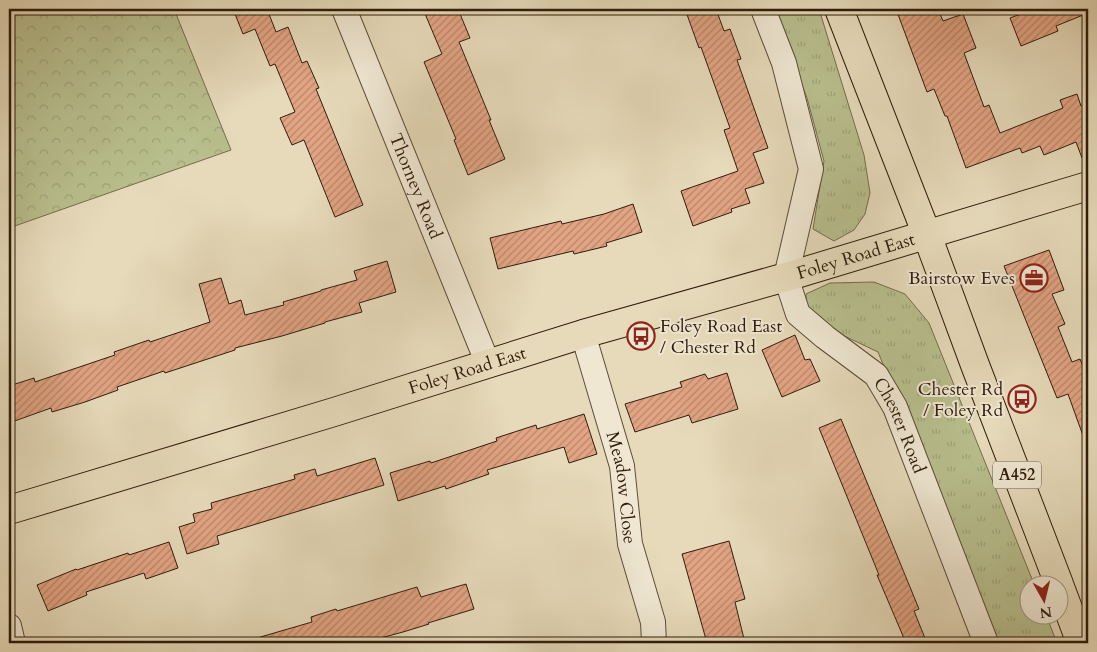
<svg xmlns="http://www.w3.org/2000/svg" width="1097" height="652" viewBox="0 0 1097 652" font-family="Cardo,serif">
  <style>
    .grass { fill: url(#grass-tufts); stroke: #746d4c }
    .park { fill: url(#park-crowns); stroke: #746d4c }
    .building { fill: url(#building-hatch); stroke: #2f1c0b }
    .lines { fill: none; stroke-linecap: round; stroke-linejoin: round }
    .minor-casing { stroke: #5d4c37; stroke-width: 26 }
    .major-casing { stroke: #2f1c0b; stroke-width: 30 }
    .highway-casing { stroke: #2f1c0b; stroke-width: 30 }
    .minor { stroke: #efe7d2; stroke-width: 24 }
    .major { stroke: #e6daba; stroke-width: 28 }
    .highway { stroke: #e6daba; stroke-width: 28 }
    .labels { text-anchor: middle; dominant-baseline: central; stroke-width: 4; stroke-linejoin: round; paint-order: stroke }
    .shield { fill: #efe7d2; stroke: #695947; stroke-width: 1 }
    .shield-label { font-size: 16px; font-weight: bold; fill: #2f1c0b }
    .street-label { font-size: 18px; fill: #2f1c0b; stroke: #efe7d2 }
    .poi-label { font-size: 18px; fill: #2f1c0b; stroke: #efe7d2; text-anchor: end }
  </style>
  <defs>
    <pattern id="grass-tufts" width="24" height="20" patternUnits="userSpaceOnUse" patternTransform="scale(1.25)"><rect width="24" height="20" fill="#b8be8d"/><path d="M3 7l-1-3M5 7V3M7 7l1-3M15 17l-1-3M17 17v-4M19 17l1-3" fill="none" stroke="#9ea378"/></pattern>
    <pattern id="park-crowns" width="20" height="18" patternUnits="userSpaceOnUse" patternTransform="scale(1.25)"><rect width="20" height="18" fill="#b8be8d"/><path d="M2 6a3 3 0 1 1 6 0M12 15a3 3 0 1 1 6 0" fill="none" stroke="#9ea378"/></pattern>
    <pattern id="building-hatch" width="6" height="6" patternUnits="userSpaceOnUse" patternTransform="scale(1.25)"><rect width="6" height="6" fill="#e2a483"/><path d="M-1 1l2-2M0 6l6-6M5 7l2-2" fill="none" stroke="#b88569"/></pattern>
  </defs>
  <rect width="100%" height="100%" fill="#e6daba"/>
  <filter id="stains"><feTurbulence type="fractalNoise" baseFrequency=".004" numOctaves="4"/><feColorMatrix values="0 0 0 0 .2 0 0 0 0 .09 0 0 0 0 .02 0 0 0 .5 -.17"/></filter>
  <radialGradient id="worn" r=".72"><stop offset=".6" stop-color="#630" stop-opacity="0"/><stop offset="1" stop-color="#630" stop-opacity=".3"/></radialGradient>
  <path class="grass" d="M773 9H819L864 155 870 193 865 214 854 230 834 241 813 229 824 161 807 98Z
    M874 282 905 294 929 323 1034 584H1030V614L1046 615 1057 643H998L878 352 836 332 807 311 806 294 830 283Z"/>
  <path class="park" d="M9 9H174L231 150 9 228Z"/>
  <path class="building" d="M233 9H267L276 32 288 27 302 63 307 61 319 88 316 89 363 205 335 217 304 140 292 145 280 118 295 112 275 64 270 66 255 29 243 34Z
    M423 9H458L470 38 459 42 491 120H489L505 159 468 175 454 140 456 139 424 62 442 54Z
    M685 9H716L724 31 730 29 741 59 737 60 768 148 753 153 764 183 745 189 750 203 731 209 732 212 693 226 681 191 738 171 724 130 730 128 701 47 699 48Z
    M896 9H938L943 21 963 14 976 48 964 53 984 107 989 105 1000 133 1063 108 1060 100 1077 94 1081 106 1088 103V156L1082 158 1076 142 1044 155 1040 146 1022 153 1020 148 966 168 947 116H945L934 89 927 92Z
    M1034 9H1088V13L1056 26 1058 31 1021 46 1010 18Z
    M633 204 642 232 606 243 607 246 574 254 573 251 498 269 490 238 561 221 562 224 604 214Z
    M1049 250 1064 290 1052 294 1065 324 1058 327 1072 362 1080 359 1088 379V443L1086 444 1068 394 1057 398 1004 266Z
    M387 261 396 292 359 303 362 312 325 322V323L282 336 235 348V350L165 373 164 371 117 387 118 390 85 402 52 412 51 408 9 423V386L34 378 35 382 115 355 114 352 149 340 150 342 210 322 199 284 221 278 229 304 241 300 245 315 284 305 283 302 321 291V290L357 280 354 271Z
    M795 335 805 360 810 359 820 381 782 397 762 350Z
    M727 373 738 409 692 423 689 415 635 432 625 404 682 387 680 382 705 374 708 379Z
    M584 414 597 454 569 463 564 447 487 470 489 474 446 489 445 486 398 501 390 473 430 461 431 463 497 441 496 438 536 425 537 429Z
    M841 419 919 609 914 611 927 643H906L877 575H879L819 428Z
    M375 458 384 485 217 536 219 544 187 554 179 527 195 522 193 514 212 509 211 503 295 479 294 475 315 469 317 476Z
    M729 541 745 599 735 602 745 643H707L682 554Z
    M169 542 178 568 146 579 144 573 86 592 87 595 48 611 37 585 76 569 77 570 128 553 129 555Z
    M466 584 474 609 428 623 429 624 403 632 362 643H258L257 638 312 622 311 617 336 609 337 611 417 587 421 597Z"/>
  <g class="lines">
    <g class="minor-casing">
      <g id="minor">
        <path id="s1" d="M344 9 488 364"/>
        <path id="s2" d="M763 9 784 63 811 169 786 277 798 314 825 337 876 375 895 407 986 643"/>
        <path id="s3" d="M583 334 622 466 630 544 653 622 654 643"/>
        <path d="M9 626 13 643"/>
      </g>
    </g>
    <g class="major-casing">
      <g id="major">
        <path id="s4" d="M9 510 334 412 583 334 786 277 1088 186"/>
      </g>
    </g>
    <g class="highway-casing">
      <path id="highway" d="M839 9 927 235 975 365 1059 584
        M1060 587 1081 643"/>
    </g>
    <use href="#minor" class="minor"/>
    <use href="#major" class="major"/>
    <use href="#highway" class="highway"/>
  </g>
  <defs>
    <g id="office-ring" transform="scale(1.4375)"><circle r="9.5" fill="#efe7d2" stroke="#8f2418" stroke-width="1.5"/><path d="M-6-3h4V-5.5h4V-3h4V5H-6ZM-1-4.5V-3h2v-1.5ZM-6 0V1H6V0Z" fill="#8f2418"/></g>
    <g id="bus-ring" transform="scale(1.4375)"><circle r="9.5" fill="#efe7d2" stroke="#8f2418" stroke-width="1.5"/><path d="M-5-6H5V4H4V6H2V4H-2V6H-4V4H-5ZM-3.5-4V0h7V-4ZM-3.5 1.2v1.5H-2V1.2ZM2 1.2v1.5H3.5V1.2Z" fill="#8f2418"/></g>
  </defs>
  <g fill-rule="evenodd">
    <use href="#office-ring" x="1034" y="278"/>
    <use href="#bus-ring" x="641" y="336"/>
    <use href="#bus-ring" x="1022" y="399"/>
  </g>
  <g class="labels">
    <rect class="shield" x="993" y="461.5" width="48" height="27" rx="4"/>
    <g class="shield-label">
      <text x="1017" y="475">A452</text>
    </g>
    <g class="street-label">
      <text stroke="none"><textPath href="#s1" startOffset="191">Thorney Road</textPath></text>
      <text stroke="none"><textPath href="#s4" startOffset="884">Foley Road East</textPath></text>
      <text stroke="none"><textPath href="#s4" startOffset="479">Foley Road East</textPath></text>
      <text stroke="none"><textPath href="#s2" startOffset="472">Chester Road</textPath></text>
      <text stroke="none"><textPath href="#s3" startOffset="159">Meadow Close</textPath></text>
    </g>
    <g class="poi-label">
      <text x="1015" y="278">Bairstow Eves</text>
      <text x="660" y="326" text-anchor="start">Foley Road East<tspan x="660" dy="21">/ Chester Rd</tspan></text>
      <text x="1003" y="389">Chester Rd<tspan x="1003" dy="21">/ Foley Rd</tspan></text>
    </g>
  </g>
  <rect width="1097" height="652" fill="none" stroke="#e6daba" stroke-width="30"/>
  <rect x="10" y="10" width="1077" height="632" fill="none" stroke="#2f1c0b" stroke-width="2.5"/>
  <rect x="15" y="15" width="1067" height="622" fill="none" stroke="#2f1c0b"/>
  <g transform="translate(1044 600) rotate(172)"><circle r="24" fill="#efe7d2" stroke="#a29682"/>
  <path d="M0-4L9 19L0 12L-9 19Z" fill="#8f2418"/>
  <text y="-8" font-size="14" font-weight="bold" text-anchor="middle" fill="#2f1c0b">N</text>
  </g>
  <rect width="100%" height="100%" filter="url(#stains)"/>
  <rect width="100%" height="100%" fill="url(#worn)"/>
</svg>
